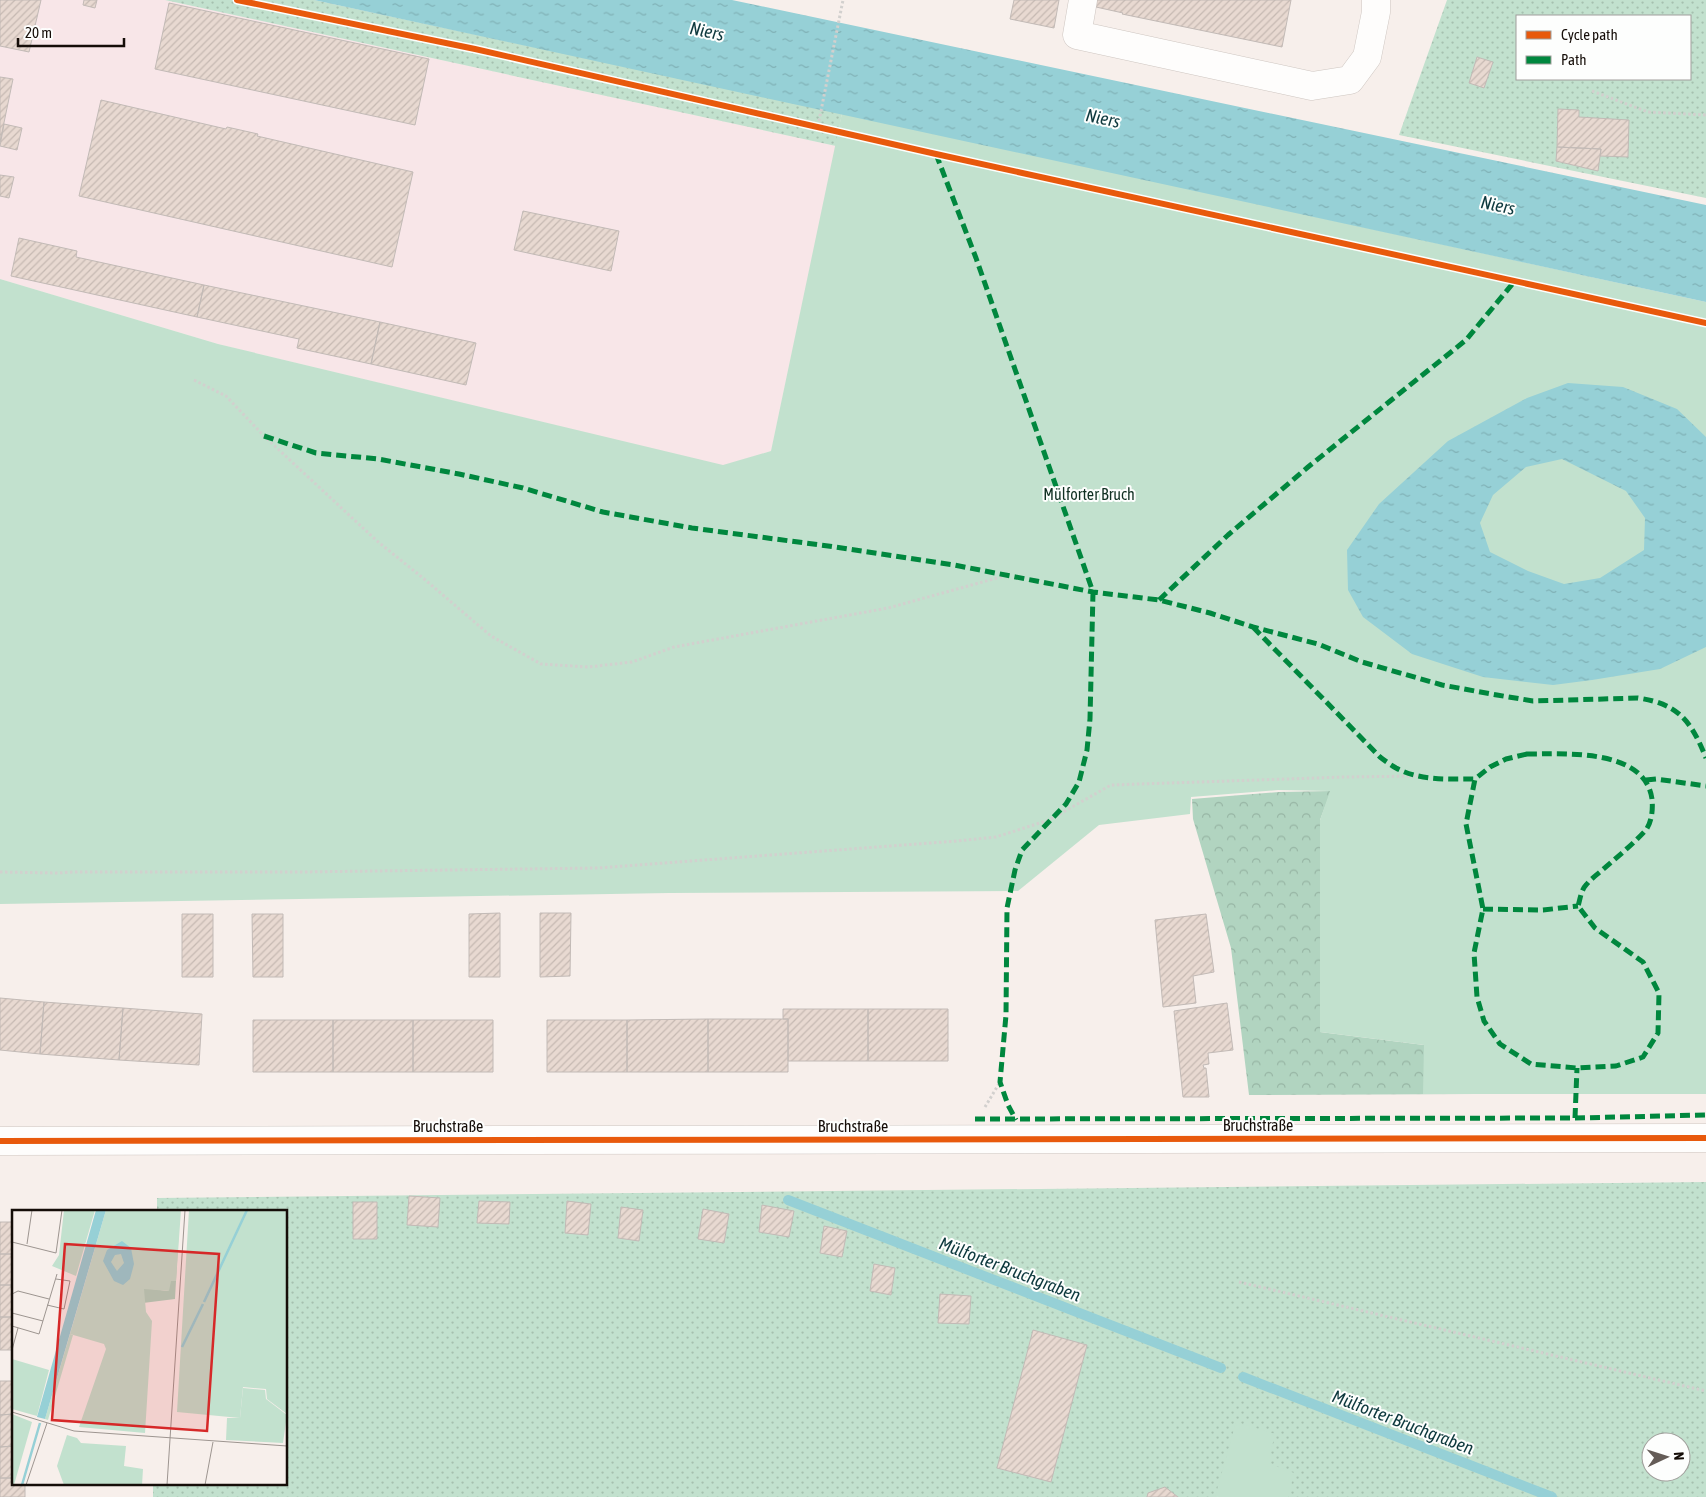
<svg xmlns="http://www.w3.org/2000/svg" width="1706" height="1497" viewBox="0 0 1706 1497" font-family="'Asap Condensed',sans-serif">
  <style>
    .industrial { fill: #f8e6e8 }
    .grass { fill: url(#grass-dots); fill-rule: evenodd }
    .forest { fill: url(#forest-crowns) }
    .park { fill: #c2e1ce }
    .water { fill: url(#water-ripples); fill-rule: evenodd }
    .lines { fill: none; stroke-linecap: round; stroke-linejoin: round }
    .stream { stroke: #96d0d6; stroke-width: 10 }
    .building { fill: url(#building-hatch); stroke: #c2bab6 }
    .minor-casing { stroke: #cec6c1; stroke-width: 29 }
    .path { stroke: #d2d0ce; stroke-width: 3; stroke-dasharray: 2.5 2.5; stroke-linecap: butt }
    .minor { stroke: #fefdfc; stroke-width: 28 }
    .quiet { stroke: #00873e; stroke-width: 5; stroke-dasharray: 10 5; stroke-linecap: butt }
    .cycleway-casing { stroke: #fdfefd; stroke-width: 9 }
    .cycleway { stroke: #e8590c; stroke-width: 6 }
    .labels { text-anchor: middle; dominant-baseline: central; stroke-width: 4; stroke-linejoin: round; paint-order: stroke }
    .park-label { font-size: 16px; fill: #103022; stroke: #fdfefd }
    .street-label { font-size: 16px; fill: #150d08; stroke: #fdfefd }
    .water-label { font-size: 18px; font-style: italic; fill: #0d383d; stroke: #fdfefd }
    .inset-river { fill: none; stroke: #96d0d6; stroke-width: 2.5 }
    .inset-road { fill: none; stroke: #9d9590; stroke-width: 1 }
    .view { fill: #d62828; fill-opacity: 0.15; stroke: #d62828; stroke-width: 2.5 }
    .inset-edge { fill: none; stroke: #150d08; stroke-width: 2.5 }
  </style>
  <defs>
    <pattern id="grass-dots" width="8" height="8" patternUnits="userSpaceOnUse" patternTransform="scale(1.25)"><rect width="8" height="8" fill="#c2e1ce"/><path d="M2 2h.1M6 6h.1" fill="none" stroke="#a6c0af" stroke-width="1.8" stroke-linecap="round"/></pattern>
    <pattern id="forest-crowns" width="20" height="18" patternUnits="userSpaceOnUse" patternTransform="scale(1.25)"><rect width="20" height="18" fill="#b1d4c0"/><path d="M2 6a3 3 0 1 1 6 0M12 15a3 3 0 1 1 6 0" fill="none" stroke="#97b5a4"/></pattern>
    <pattern id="water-ripples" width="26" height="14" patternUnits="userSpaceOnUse" patternTransform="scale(1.25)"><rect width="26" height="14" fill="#96d0d6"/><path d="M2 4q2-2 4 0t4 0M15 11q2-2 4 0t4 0" fill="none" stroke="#80b1b6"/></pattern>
    <pattern id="building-hatch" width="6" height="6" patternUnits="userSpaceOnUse" patternTransform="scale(1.25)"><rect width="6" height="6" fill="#e8d9d1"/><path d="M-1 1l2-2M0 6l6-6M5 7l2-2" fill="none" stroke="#c6b9b2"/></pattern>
  </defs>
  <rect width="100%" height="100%" fill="#f7efeb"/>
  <path class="industrial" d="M0 0H165L836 146 771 451 723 466 218 344 0 279Z"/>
  <path class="grass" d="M165 0H314L842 113 836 146Z
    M1447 0H1706V198L1399 135ZM1517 16H1690V79H1517Z
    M1706 1182V1497H153V1483H286V1211H157V1198ZM1651 1442H1681V1472H1651Z"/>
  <path class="forest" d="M1331 791 1320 820V1032L1424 1045 1706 1093 1249 1095 1231 948 1193 819 1192 799 1279 792Z"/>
  <path class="park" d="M842 113 1706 302V1094H1423L1424 1045 1320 1032V820L1330 791 1278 790 1191 797 1190 814 1099 825 1018 891 669 893 0 904V279L218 344 723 465 771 451Z
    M1236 1422 1275 1434 1268 1463 1294 1473 1288 1497H1215Z"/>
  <path class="water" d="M314 0H732L1706 205V302Z
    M1568 383 1623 387 1677 409 1706 437V647L1660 669 1592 680 1553 685 1483 677 1412 654 1363 617 1348 590 1347 550 1379 504 1448 441 1527 398ZM1562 459 1626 491 1645 518 1644 550 1600 578 1564 584 1528 571 1490 552 1480 523 1493 495 1526 467Z"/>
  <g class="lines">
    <path class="stream" d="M788 1200 1221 1368
      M1243 1377 1552 1497"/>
  </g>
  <path class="building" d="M0 0H41L29 52 0 46Z
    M84 0H97L95 8 83 5Z
    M1014 0H1059L1054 28 1010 19Z
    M1097 0H1291L1282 47 1122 14 1123 13 1096 7Z
    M169 3 429 59 415 125 155 69Z
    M1477 57 1493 62 1484 88 1469 83Z
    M0 77 13 79 0 142Z
    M101 100 226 129 227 127 258 134 257 136 413 172 392 267 79 196Z
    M1558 109 1579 110V117L1629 120 1628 157 1600 156 1601 149 1557 147Z
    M4 124 22 128 17 150 0 146Z
    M1557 147 1601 149 1598 171 1556 161Z
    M0 175 14 177 9 198 0 196Z
    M523 211 619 231 611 271 514 250Z
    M19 238 77 251 76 257 204 285 197 317 11 276Z
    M204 285 380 322 371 364 297 348 299 339 197 317Z
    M380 322 476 343 466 385 371 364Z
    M500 913V977H469V914Z
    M540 913H571L570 976 540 977Z
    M182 914H213V977H182Z
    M252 914H283V977H253Z
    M1206 914 1214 972 1193 976 1196 1003 1163 1007 1155 920Z
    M0 998 44 1002 40 1054 0 1050Z
    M44 1002 123 1008 119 1060 40 1054Z
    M1227 1003 1233 1050 1208 1053 1209 1064 1203 1065 1204 1068H1206L1209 1097H1183L1174 1011Z
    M123 1008 202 1014 199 1065 119 1060Z
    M783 1009H868V1061H788V1019H783Z
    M868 1009H948V1061H868Z
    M708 1019V1072H627V1020Z
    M708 1019H788V1072H708Z
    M253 1020H333V1072H253Z
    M333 1020H413V1072H333Z
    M413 1020H493V1072H413Z
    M547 1020H627V1072H547Z
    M409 1196 440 1198 438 1227 407 1225Z
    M479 1201 510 1202 509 1224 477 1223Z
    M567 1201 591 1204 588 1235 565 1233Z
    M353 1202H377V1239H353Z
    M762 1205 794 1211 789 1237 759 1232Z
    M621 1207 643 1210 639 1241 618 1238Z
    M703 1209 729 1214 724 1243 698 1239Z
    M0 1222H14V1254H0Z
    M824 1226 847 1231 842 1257 820 1253Z
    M0 1254H14V1285H0Z
    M874 1264 895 1268 891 1295 870 1291Z
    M0 1285H14V1317H0Z
    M940 1294 971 1296 969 1324 938 1323Z
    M0 1317H14V1350H0Z
    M1033 1330 1087 1345 1051 1482 997 1468Z
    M0 1381H14V1414L0 1415Z
    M14 1414V1446L0 1447V1415Z
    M14 1446V1478H0V1447Z
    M0 1478H14V1483H25V1497H0Z
    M1165 1487 1178 1497H1147L1148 1493Z"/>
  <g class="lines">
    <g class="minor-casing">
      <path id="minor" d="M1083 0 1077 35 1312 86 1350 80 1367 57 1376 12V0
        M0 1141 1706 1138"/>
    </g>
    <path class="path" d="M1592 91 1648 112 1706 115
      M818 126 843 0
      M194 380 226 396 264 436 377 541 423 578 491 636 541 664 588 667 632 662 674 647 888 608 1008 575
      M0 872 58 873 73 872H301L598 868 957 841 996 837 1049 820 1111 785 1345 777 1421 776
      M985 1107 1000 1082
      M1239 1282 1706 1391"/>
    <use href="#minor" class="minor"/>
    <path class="quiet" d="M936 154 976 258 1093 592 1090 719 1087 750 1079 782 1066 804 1022 850 1015 870 1007 908 1006 1015 1000 1082 1008 1105 1016 1120
      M264 436 316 453 378 459 459 474 523 488 603 512 692 528 828 546 954 565 1093 592 1159 600 1210 613 1253 627 1318 644 1362 662 1442 685 1497 695 1533 701 1638 698C1679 704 1691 721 1706 758
      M1159 600 1228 535 1308 467 1466 340 1514 282
      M1253 627 1380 757C1385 761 1391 765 1396 768 1420 781 1449 779 1475 779
      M1527 754C1565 754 1645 748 1652 799 1653 809 1652 823 1645 831 1631 846 1615 859 1600 872 1595 876 1590 880 1586 885 1581 890 1580 900 1578 906L1595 928 1643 962 1659 993 1658 1033 1643 1057 1616 1066 1577 1068 1531 1064 1500 1044 1484 1021 1477 997 1474 953 1483 909 1466 824 1475 779 1490 767 1506 759Z
      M1646 780 1656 779 1706 786
      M1483 909 1543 910 1578 906
      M1575 1118 1577 1068
      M975 1119 1575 1118 1706 1115"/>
    <g class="cycleway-casing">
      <path id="cycleway" d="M237 0 475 49 936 154 1706 323
        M0 1141 1706 1138"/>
    </g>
    <use href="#cycleway" class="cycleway"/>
  </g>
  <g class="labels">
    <g class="park-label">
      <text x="1089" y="494">Mülforter Bruch</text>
    </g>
    <g class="street-label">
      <text x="1258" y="1125">Bruchstraße</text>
      <text x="448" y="1126">Bruchstraße</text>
      <text x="853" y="1126">Bruchstraße</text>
    </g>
    <g class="water-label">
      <text transform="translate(707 31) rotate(12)">Niers</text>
      <text transform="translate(1103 118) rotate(12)">Niers</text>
      <text transform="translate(1498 205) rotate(12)">Niers</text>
      <text transform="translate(1010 1269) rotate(21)">Mülforter Bruchgraben</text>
      <text transform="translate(1403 1422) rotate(21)">Mülforter Bruchgraben</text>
    </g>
  </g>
  <g transform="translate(12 1210)">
    <rect width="275" height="275" fill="#f7efeb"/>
    <path d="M52 0H83L64 66 40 56 47 45ZM177 0H275V204L255 189 254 179 231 177 228 208 165 202ZM58 124 61 125 36 210 33 209ZM0 204 20 212 2 275H0Z" fill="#c2e1ce"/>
    <path d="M168 0 163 89 131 93 132 78 156 81Z" fill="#b1d4c0"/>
    <path d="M94 0H169L164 71H159L157 81 132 79 134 102 140 111 133 223 67 217 94 139 92 134 58 124ZM0 149 37 160 25 206 0 199ZM231 178 253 180 254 189 275 205 271 233 214 230 215 208H228ZM55 225 65 228 69 233 114 236 112 256 131 259 130 275H52L45 256Z" fill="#c2e1ce"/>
    <path d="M84 0H94L33 209 25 207ZM110 31 119 38 122 54 118 69 111 75 102 71 91 51 95 40ZM109 44 112 53 105 61 99 52 103 45Z" fill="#96d0d6" fill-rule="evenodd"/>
    <path class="inset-river" d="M192 92 235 0M170 137 191 94M10 275 28 213"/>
    <path class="inset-road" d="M0 32 44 43 50 0M15 34 20 0M0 84 6 81 37 89M35 95 52 99 58 71 44 69M0 103 31 111M0 116 27 124 45 64M0 140 6 118M0 202 62 221 275 236M14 275 35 213M155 275 173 0M193 275 201 232"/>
    <path class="view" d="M53 34 207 44 195 221 40 210Z"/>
    <rect width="275" height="275" class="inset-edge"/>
  </g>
  <rect x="1516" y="15" width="175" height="65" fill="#fdfefd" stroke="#a09e9b"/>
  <rect x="1526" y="31" width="25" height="8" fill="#e8590c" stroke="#a09e9b"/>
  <text x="1561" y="40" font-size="15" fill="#150d08">Cycle path</text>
  <rect x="1526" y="56" width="25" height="8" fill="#00873e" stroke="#a09e9b"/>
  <text x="1561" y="65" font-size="15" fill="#150d08">Path</text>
  <g transform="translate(1666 1457) rotate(86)"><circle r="24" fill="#fdfefd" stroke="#a09e9b"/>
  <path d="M0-4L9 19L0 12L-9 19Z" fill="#645c57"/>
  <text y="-8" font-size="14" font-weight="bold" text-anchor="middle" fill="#150d08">N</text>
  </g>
  <path d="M18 38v8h106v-8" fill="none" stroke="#150d08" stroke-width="2.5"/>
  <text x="25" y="38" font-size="15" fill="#150d08" stroke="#fdfefd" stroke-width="4" paint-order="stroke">20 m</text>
</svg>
